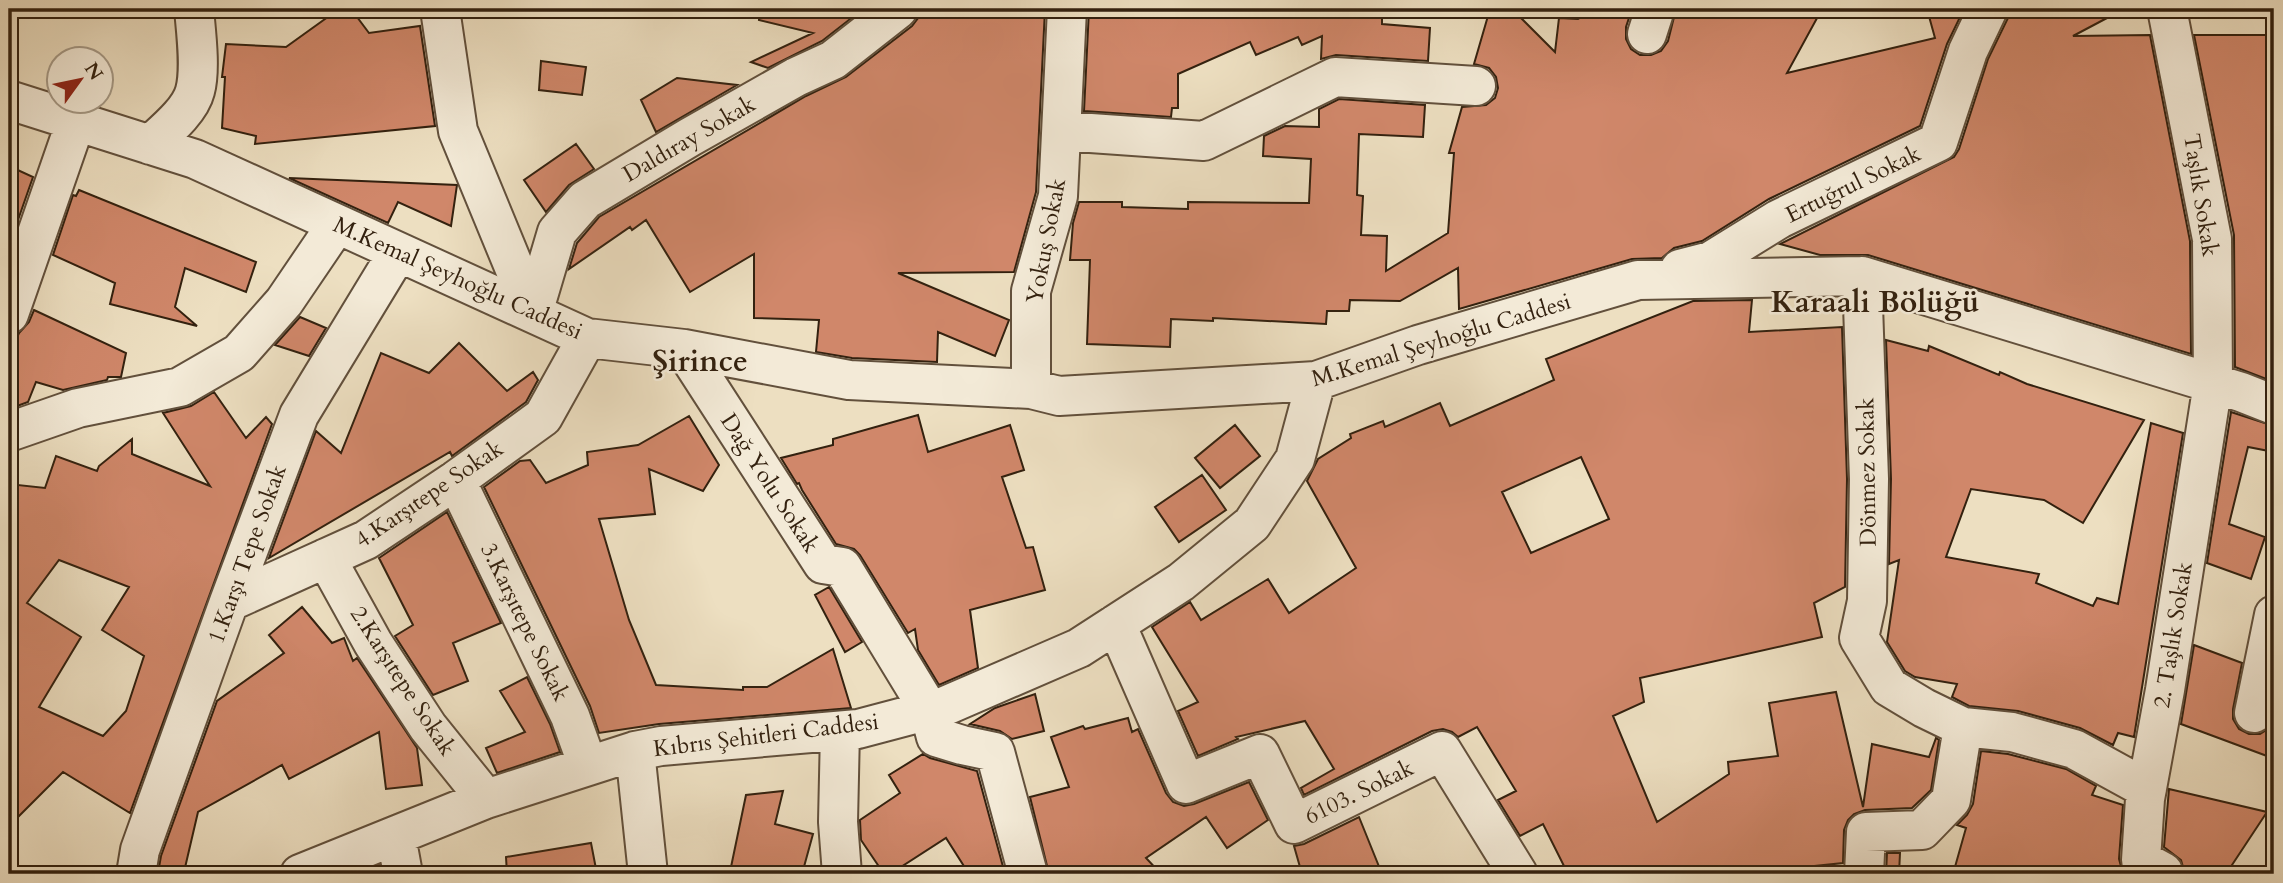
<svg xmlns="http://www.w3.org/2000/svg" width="2283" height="883" viewBox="0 0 2283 883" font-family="Cardo,serif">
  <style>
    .building { fill: #d0876a; stroke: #33210f; stroke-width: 2; fill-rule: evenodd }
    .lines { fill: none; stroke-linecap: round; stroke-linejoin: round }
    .minor-casing { stroke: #62503c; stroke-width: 42 }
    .minor { stroke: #f3ead7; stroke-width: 38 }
    .labels { text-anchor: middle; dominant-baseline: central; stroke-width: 5; stroke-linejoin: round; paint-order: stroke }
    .street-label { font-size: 23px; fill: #33210f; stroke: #f3ead7 }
    .district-label { font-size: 30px; font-weight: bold; fill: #33210f; stroke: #f3ead7 }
  </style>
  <rect width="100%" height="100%" fill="#eddfc1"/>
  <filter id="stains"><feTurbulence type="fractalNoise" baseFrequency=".00286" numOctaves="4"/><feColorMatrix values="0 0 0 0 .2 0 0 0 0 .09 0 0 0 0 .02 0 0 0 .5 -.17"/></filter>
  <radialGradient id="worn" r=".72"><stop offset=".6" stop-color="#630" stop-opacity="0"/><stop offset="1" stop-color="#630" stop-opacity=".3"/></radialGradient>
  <path class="building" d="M339 9H351L369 33 420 26 435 126 255 144 256 136 222 128 225 77H222L226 44 286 47Z
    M760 9H863L822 41 768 68 751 62 813 33 759 20Z
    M919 9H946L998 17 999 9H1045L1036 192 1014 272 898 273 1009 320 995 356 938 332 937 362 852 358 816 352 819 320 754 318V254L690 292 646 220 632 230 630 227 569 269 577 243 599 217 806 96 846 77 912 26 918 18Z
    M1089 9H1387L1382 11V24L1430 28 1428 61 1336 55 1321 59 1322 36 1302 45 1298 37 1256 55 1250 42 1178 74V108H1172L1171 117 1084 111Z
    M1490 9H1512L1555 52 1559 18 1578 19 1594 9H1632L1626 27V39L1631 49 1640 55H1651L1661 51 1668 41 1676 9H1822L1787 73 1935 38 1927 9H1964L1947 44 1920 126 1769 199 1702 241 1674 248 1662 258 1632 259 1459 309 1458 268 1400 301 1350 300 1349 311H1327L1326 324 1213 318V321L1171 319 1170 347 1087 344 1090 260H1070L1073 223 1079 202H1122V207L1188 209V202L1309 203 1311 159 1263 156 1264 136 1285 126 1319 127V109L1339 99 1425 105 1423 137 1359 134 1357 195 1363 196 1361 235 1387 236 1386 271 1448 233 1454 153H1449L1462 107 1486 105 1495 98 1498 88 1496 77 1489 68 1474 64Z
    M2010 9H2124L2073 36 2150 35 2190 241 2191 354 1868 255H1820L1780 244 1954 157 1959 149 1988 59 2008 18Z
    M2194 35H2274V382L2235 367 2234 235Z
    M541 61 586 67 582 95 539 90Z
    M677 78 711 82 737 85 656 132 641 100Z
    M576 144 594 169 569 185 546 212 524 180Z
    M9 166 33 177 12 237 9 236Z
    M289 178 457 185 451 226 398 202 388 223Z
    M79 190 256 262 246 292 185 268 175 307 197 326 110 304 115 283 53 255 73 195 76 196Z
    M1752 300 1749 332 1842 327 1847 479 1845 587 1814 603 1822 637 1640 678 1644 702 1613 716 1657 822 1729 774 1728 762 1778 756 1769 703 1836 692 1863 807 1872 744 1929 757 1936 738 1939 740 1931 790 1912 808 1865 810 1854 814 1848 820 1844 830 1843 863 1739 874H1568L1543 824 1520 836 1498 800 1516 791 1477 727 1458 737 1452 732 1443 729 1432 731 1304 795 1301 788 1334 769 1305 721 1236 737 1238 739 1198 756 1178 711 1198 702 1152 627 1190 602 1201 620 1268 579 1289 613 1356 568 1307 481 1318 459 1351 438 1350 434 1383 421 1385 427 1440 403 1450 426 1554 380 1546 359 1693 301ZM1581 457 1609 519 1531 553 1502 492Z
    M34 310 126 353 121 377H108L107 380 63 390 36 382 28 402 9 409V355L19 333 29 322Z
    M300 317 326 328 309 356 275 345Z
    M1886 340 1928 351 1929 346 1999 375 2000 372 2027 384 2144 420 2083 523 2044 500 1971 489 1946 557 2039 574 2036 583 2093 606 2097 598 2118 604 2151 423 2183 433 2134 737 2118 733 2113 745 2080 728 2018 711 1969 706 1952 697 1957 684 1915 677 1905 671 1887 642 1899 560 1889 564 1891 479Z
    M459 343 507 391 533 372 538 380 526 402 452 456 450 452 269 558 316 431 341 453 381 353 429 373Z
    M214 392 246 438 266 417 272 424 130 813 63 772 9 826V484L45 488 56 456 97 471 99 466 132 439V454L210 486 163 413 191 406ZM59 560 129 587 102 630 144 656 126 711 103 736 39 707 81 637 27 603Z
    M2231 412 2274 426V452L2248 447 2229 524 2265 537 2251 579 2207 563Z
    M918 415 928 452 1010 425 1024 470 1002 477 1026 548 1033 547 1045 590 970 610 978 668 939 685 918 650 915 629 908 633 860 555 854 549 836 544 802 490 799 483 797 484 781 458 833 445V439Z
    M689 416 719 465 703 491 649 469 655 514 599 519 629 620 656 685 743 690V687H767L833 649 851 708 659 724 599 733 590 706 484 487 520 461 530 460 546 483 588 465 587 452 638 445Z
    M1235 425 1260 456 1220 488 1195 458Z
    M1202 475 1226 510 1179 542 1155 507Z
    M447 512 501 623 453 643 468 681 433 695 395 636 413 625 379 558Z
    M829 587 862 642 845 652 815 595Z
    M302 607 332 643 344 638 353 661 357 658 417 748 422 785 386 789 379 732 289 779 282 765 198 812 184 872 158 873 161 856 217 701 284 653 269 635Z
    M2194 645 2242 663 2233 709V719L2239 729 2249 734H2260L2268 729 2267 756 2181 724Z
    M527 677 550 724 560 752 497 773 486 748 525 732 500 691Z
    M1035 694 1044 731 1012 739 1000 731 970 724 995 708Z
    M1128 718 1132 732 1138 729 1166 793 1173 802 1184 806 1194 804 1249 782 1268 820 1227 848 1206 817 1146 858 1161 874H1049L1030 797 1069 787 1051 737 1083 726 1085 729Z
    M1981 751 2008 754 2066 769 2096 786 2092 795 2123 805 2119 859 2122 870 2125 874H1953L1966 828 1957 825 1967 815 1973 804Z
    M923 754 930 758 977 771 1005 874H969L946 838 890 874H884L861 840 860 820 900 793 889 775Z
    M2169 789 2267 812 2226 874H2185L2181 860 2164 847Z
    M783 791 775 824 813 834 802 874H761L731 867 746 795Z
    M1359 817 1382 874H1302L1294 846 1304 844Z
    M591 843 597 874H507L506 857Z
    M1887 853H1900L1899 874H1886Z"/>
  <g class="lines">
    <g class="minor-casing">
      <path id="minor" d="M440 9 458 131 533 313
        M1647 34 1655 9
        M9 100 195 159 587 338 684 349 849 380 1031 389 1059 396 1316 381 1418 345 1638 280 1862 276 2241 392 2274 405
        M1062 131 1204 141 1335 77 1476 86
        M150 145C165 131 190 111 195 91 201 69 196 32 194 9
        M1680 269 1711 261 1779 219 1938 142 1968 51 1988 9
        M1862 276 1869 479 1867 601 1859 638 1889 687 1924 708 1963 727 2012 732 2074 749 2147 789
        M533 313 557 232 585 200 690 137 796 77 833 60 898 9
        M9 314 76 121
        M684 349 823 564 842 567 929 710 936 737 962 745 995 752 1028 874
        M1031 389V291L1058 196 1067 9
        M9 432 78 408 180 387 239 353 284 302 337 224
        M456 480 570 716 588 766
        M326 558 373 643 428 727 486 799
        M229 602 366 540 456 480 543 417 587 338
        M1116 624 1186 784 1260 754 1294 824 1442 751 1518 874
        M2254 713 2274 615
        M840 731 838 822 842 874
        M635 751 648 874
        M396 836 403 874
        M136 874 140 850 229 602 299 415 398 252
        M300 874 486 799 635 751 661 746 858 729 945 706 1079 648 1181 582 1252 524 1295 459 1316 381
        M1864 874 1866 832 1922 830 1951 800 1963 727
        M2163 874V872L2141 860 2145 799 2165 690 2213 383 2212 239 2167 9"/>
    </g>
    <use href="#minor" class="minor"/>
  </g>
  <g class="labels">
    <g class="street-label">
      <text transform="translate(689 139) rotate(-30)">Daldıray Sokak</text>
      <text transform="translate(1853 184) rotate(-26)">Ertuğrul Sokak</text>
      <text transform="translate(2201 195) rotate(81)">Taşlık Sokak</text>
      <text transform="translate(1046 241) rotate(-79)">Yokuş Sokak</text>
      <text transform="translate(458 278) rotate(24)">M.Kemal Şeyhoğlu Caddesi</text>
      <text transform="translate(1441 340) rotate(-17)">M.Kemal Şeyhoğlu Caddesi</text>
      <text transform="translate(1867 472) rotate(-91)">Dönmez Sokak</text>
      <text transform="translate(770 483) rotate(57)">Dağ Yolu Sokak</text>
      <text transform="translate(429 494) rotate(-34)">4.Karşıtepe Sokak</text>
      <text transform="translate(247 554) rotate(-70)">1.Karşı Tepe Sokak</text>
      <text transform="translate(525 622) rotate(64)">3.Karşıtepe Sokak</text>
      <text transform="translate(2173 635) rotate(-81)">2. Taşlık Sokak</text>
      <text transform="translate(403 681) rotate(57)">2.Karşıtepe Sokak</text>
      <text transform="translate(766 735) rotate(-7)">Kıbrıs Şehitleri Caddesi</text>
      <text transform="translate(1359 792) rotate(-26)">6103. Sokak</text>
    </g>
    <g class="district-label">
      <text x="1875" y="302">Karaali Bölüğü</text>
      <text x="700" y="361">Şirince</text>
    </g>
  </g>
  <rect width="2283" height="883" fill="none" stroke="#eddfc1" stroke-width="35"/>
  <rect x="10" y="10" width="2262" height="862" fill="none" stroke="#33210f" stroke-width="3.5"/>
  <rect x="18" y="18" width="2248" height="848" fill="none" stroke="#33210f" stroke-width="2"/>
  <g transform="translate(80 80) rotate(57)"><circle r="33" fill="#f3ead7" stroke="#a69a87" stroke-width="2"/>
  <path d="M0-5L12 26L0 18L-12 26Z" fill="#8f2418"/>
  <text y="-10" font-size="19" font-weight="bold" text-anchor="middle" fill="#33210f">N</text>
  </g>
  <rect width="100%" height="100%" filter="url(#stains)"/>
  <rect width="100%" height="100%" fill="url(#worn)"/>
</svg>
